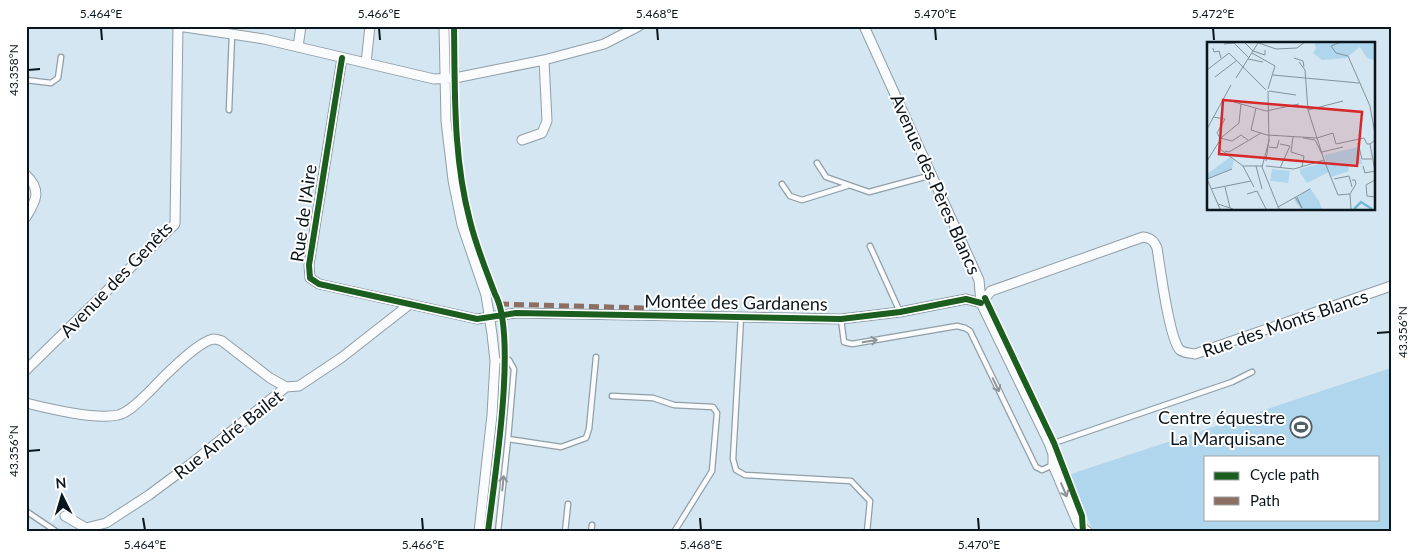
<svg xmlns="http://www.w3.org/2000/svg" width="1417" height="558" viewBox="0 0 1417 558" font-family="Lato,sans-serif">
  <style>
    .green { fill: #afd6ec; fill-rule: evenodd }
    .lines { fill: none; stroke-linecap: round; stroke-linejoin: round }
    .lane-casing { stroke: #909ea6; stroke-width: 7 }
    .street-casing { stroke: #909ea6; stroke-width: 11 }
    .lane { stroke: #f9fbfd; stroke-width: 4.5 }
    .street { stroke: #f9fbfd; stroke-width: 9 }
    .quiet { stroke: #8d6e63; stroke-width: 5; stroke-dasharray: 10 5; stroke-linecap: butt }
    .cycleway-casing { stroke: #fff; stroke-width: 9 }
    .cycleway { stroke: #1b5e20; stroke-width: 6 }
    .oneway { stroke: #8d9498 }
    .ticks { fill: none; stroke: #0a161d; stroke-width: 2 }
    .labels { text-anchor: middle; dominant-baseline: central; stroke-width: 4; stroke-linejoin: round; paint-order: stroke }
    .street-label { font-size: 18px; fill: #0a161d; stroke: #fff }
    .poi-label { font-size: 18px; fill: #0a161d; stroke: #fff; text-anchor: end }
    .inset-river { fill: none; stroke: #73b8db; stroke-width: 2.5 }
    .inset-road { fill: none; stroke: #83939c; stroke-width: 1 }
    .view { fill: #d62828; fill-opacity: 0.15; stroke: #d62828; stroke-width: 2.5 }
    .inset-edge { fill: none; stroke: #0a161d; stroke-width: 2.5 }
    .neatline { fill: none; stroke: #0a161d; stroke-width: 2 }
    .ticks-label { font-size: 12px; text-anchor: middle; fill: #0a161d }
  </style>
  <rect width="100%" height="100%" fill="#d4e6f1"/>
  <path class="green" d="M1391 368V532H1094L1068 475ZM1206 457H1378V519H1206Z"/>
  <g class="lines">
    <g class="lane-casing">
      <path id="lane" d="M26 80 51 83 58 78 61 57
        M229 110 232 35
        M817 163 826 177 869 192 932 175
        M782 184 790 196 802 200 847 186
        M870 246 900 312
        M741 317 733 459 736 470 745 475 851 481 870 501 867 532
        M841 319 844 342 852 344 957 326 965 328 970 331 1036 467 1042 470 1053 465
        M495 361 509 360 514 369 508 439 498 532
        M612 396 653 398 674 405 713 407 717 413 712 471 674 532
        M508 439 561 447 586 438 589 429 596 357
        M1049 443H1054L1232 382 1252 372
        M26 511 57 532
        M565 532 568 504
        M591 532 592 525"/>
    </g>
    <g class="street-casing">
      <path id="street" d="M178 26 264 39 434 79 455 78 544 60 604 44 639 26
        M444 26 446 121 453 180 462 225 486 295 492 334 495 361 492 415 479 532
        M864 26 979 280 981 303 1049 443 1053 454V465L1078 524 1088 532
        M298 47 301 26
        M342 58 309 265 310 278 319 284 477 319 516 313 841 319 900 312 966 299 981 303
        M366 63 370 26
        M522 140 542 133 547 121 544 60
        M26 175C42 190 36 201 26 217
        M981 303 991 291 1143 237C1150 238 1154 240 1157 248 1160 266 1169 339 1180 350 1184 353 1190 353 1195 354L1391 286
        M26 370 175 224 178 26
        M26 403C50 409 95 420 118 415 130 412 140 400 149 392 160 380 199 340 214 339 217 339 219 340 222 341L270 378 286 387
        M65 516 86 528 106 523 149 495 192 463 286 387 299 386 341 358 410 304"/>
    </g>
    <use href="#lane" class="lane"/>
    <use href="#street" class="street"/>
    <path class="quiet" d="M499 304 646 308"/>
    <g class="cycleway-casing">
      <path id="cycleway" d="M454 26C455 92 453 157 470 221 476 246 486 270 495 294 518 335 494 481 488 532
        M342 58 309 265 310 278 319 284 477 319 516 313 841 319 900 312 966 299 981 303
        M985 298 1054 443 1082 516 1083 532"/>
    </g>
    <use href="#cycleway" class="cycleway"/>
  </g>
  <defs><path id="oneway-shaft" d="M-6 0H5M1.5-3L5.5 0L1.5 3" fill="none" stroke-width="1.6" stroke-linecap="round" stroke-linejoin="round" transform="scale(1.25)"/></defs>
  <g class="oneway">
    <use href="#oneway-shaft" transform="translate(870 341) rotate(-10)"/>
    <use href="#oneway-shaft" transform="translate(996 385) rotate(64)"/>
    <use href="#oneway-shaft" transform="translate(503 483) rotate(-84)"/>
    <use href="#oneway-shaft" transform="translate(1064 490) rotate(67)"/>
  </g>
  <path class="ticks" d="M101 28 102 40M379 28 380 40M657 28 658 40M935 28 936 40M1213 28 1214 40M28 70 40 69M1377 333 1390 332M28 451 40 450M143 518 145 530M422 518 423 530M700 518 701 530M978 518 979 530"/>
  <defs>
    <g id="stadium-ring" transform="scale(1.125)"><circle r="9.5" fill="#fff" stroke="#515f67" stroke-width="1.5"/><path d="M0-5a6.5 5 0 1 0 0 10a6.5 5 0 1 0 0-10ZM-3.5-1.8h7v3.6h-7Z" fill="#515f67"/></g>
  </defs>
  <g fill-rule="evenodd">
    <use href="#stadium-ring" x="1301" y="427"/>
  </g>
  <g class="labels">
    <g class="street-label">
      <text transform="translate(936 184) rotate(66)">Avenue des Pères Blancs</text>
      <text transform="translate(303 213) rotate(-82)">Rue de l'Aire</text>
      <text transform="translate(116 279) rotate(-46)">Avenue des Genêts</text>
      <text transform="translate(736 302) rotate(1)">Montée des Gardanens</text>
      <text transform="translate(1285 323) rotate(-19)">Rue des Monts Blancs</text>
      <text transform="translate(228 434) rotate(-38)">Rue André Bailet</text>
    </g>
    <g class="poi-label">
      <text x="1285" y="417">Centre équestre<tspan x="1285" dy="21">La Marquisane</tspan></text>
    </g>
  </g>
  <g transform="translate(1207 42)">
    <rect width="168" height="168" fill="#d4e6f1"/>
    <path d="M107 0H167V18L160 16 153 5 139 16 115 18 106 11 109 6ZM151 105 155 122 141 123 142 129 124 135 122 130 100 141 93 131V127L119 120 117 113ZM23 115 27 118 25 127 0 137V132ZM65 127 83 129 81 141 63 139ZM103 146 112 159 115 167H94L87 158Z" fill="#afd6ec"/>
    <path class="inset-river" d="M147 167 154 160 165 167"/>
    <path class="inset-road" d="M37 0 46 9 58 13V8M49 0 69 7 90 6 98 0M134 0 124 4 129 11 141 14 163 64 168 92M17 2 27 1 42 16M6 6 7 10 12 9 14 16M22 11 59 48M45 11 68 24M87 16 96 19 97 25M41 17 56 20M92 20 98 28 101 68 117 118 131 153 143 152 144 167M0 28 22 11M66 33 152 41M8 35 29 19M29 36 51 1M61 47 68 24M61 49 62 99 55 125 72 167M62 49 89 53M27 60 59 69 92 62M49 66 44 88 60 93 110 96 126 91 129 102 157 96 160 102H163M101 68 136 59M6 75 18 77 10 91 13 96 25 99 34 93 41 98M0 87 24 43M86 95 84 110 97 114 95 125M96 96 108 98 115 112M168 98 163 102 168 129M151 101 155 117H165M73 102 83 104 73 126M62 105 70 106 72 98M13 107 36 124 47 145M18 109 22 110 54 91M115 110 136 105M0 119 15 95 32 81 34 62M59 119 62 97M36 124H56M49 124 55 147M59 124 87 127 117 118M156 124 158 131 168 129M0 137 13 167M0 137 25 127M127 137 142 134 145 145M168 138 159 143 160 154 168 155M18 145 23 166M4 147 44 139M40 152 50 149 59 167M143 152 149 142 148 138H145M88 155 95 166 90 155M11 162 26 167M71 165 103 147"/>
    <path class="view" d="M16 58 155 70 150 124 12 112Z"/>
    <rect width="168" height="168" class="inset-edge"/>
  </g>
  <rect width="1417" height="558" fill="none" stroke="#ffffff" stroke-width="55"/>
  <rect x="1204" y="456" width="175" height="65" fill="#ffffff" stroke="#9da2a5"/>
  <rect x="1214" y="472" width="25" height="8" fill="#1b5e20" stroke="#9da2a5"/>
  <text x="1250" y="480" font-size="15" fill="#0a161d">Cycle path</text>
  <rect x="1214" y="497" width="25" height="8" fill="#8d6e63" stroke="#9da2a5"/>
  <text x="1250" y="506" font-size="15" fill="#0a161d">Path</text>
  <g transform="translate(62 496) rotate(355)" stroke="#ffffff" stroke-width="4" paint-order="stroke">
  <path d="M0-4L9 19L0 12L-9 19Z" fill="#0a161d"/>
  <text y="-8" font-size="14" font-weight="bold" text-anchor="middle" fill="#0a161d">N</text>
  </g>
  <rect x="28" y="28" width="1362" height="502" class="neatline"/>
  <g class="ticks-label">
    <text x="101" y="18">5.464°E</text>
    <text x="379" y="18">5.466°E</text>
    <text x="657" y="18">5.468°E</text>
    <text x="935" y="18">5.470°E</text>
    <text x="1213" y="18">5.472°E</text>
    <text transform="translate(14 70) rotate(-90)" y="4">43.358°N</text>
    <text transform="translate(1403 332) rotate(-90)" y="4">43.356°N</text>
    <text transform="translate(14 451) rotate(-90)" y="4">43.356°N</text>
    <text x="145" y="549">5.464°E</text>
    <text x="423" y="549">5.466°E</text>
    <text x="701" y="549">5.468°E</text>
    <text x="979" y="549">5.470°E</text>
  </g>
</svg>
